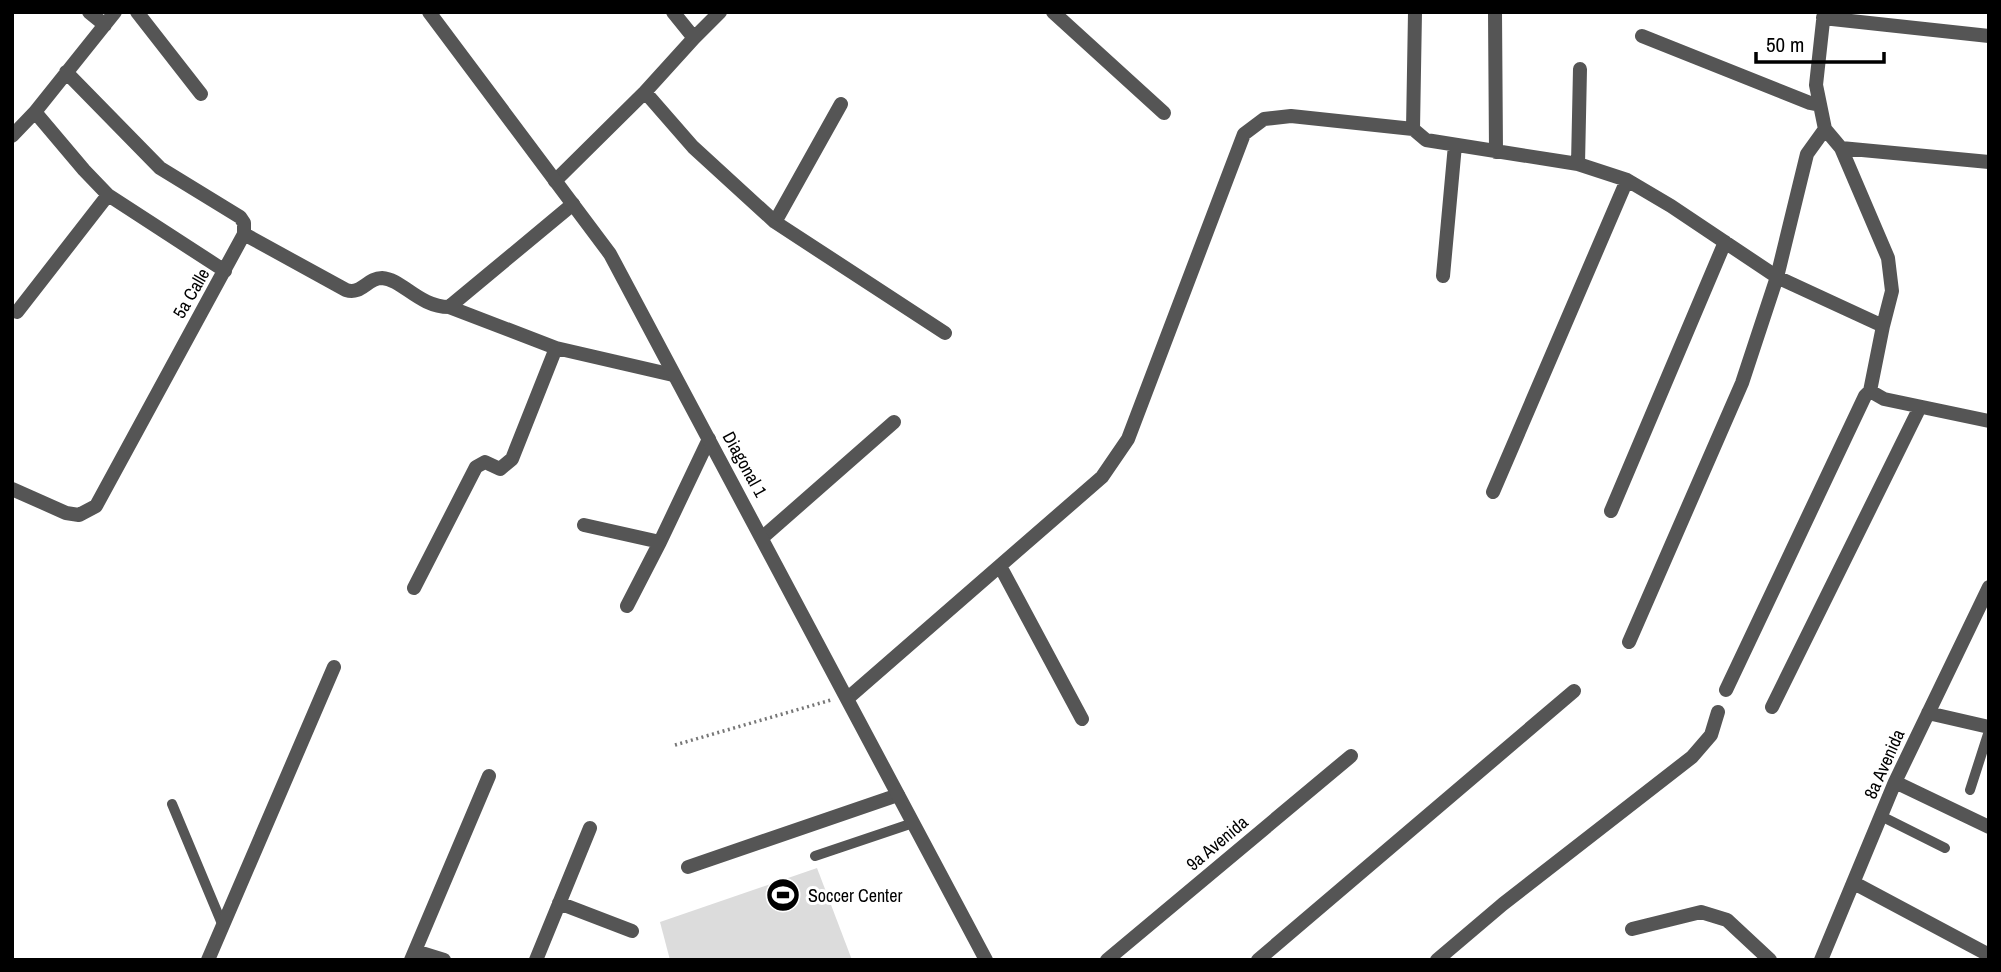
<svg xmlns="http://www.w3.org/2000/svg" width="2001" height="972" viewBox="0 0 2001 972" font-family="'Archivo Narrow',sans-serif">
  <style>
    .green { fill: #dcdcdc }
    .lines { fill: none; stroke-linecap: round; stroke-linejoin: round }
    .path { stroke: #777; stroke-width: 3.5; stroke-dasharray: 2 3.5; stroke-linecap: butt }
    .service { stroke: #555; stroke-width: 10 }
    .minor { stroke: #555; stroke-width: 14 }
    .tertiary { stroke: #555; stroke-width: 14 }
    .labels { text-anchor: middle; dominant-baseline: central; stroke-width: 6; stroke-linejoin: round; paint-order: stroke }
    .street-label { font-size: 18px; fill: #000; stroke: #fff }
    .poi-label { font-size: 18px; fill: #000; stroke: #fff; text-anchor: start }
  </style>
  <rect width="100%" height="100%" fill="#fff"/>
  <path class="green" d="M817 868 852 960H670L660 922Z"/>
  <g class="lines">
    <path class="path" d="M675 745 831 700"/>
    <path class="service" d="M1970 790 1989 731
      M172 804 223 926
      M1881 816 1945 848
      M815 856 913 823"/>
    <path class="minor" d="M89 12 105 25
      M137 12 201 94
      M1053 12 1164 113
      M1495 12 1496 152
      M1824 12 1816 85 1825 129 1841 148 1888 258 1892 291 1883 326
      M1823 18 1989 36
      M1642 36 1810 103 1820 105
      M694 38 720 12
      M645 92 693 147 775 222 945 333
      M35 112 84 170 108 195 225 271
      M1413 129 1415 12
      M12 136 35 112 115 12
      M1841 148 1989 162
      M1578 164 1580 69
      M555 181 645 92 694 38 673 12
      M775 222 841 104
      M244 234 346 290C362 295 367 278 382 278 402 279 419 307 449 307L573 204
      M1443 276 1455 145
      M449 307 556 348 673 375
      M17 312 108 195
      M12 489 66 513 79 515 96 506 244 234V223L240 217 160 168 66 72
      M1493 492 1627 180
      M1611 511 1725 242
      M584 525 660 542 709 439
      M763 537 894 422
      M1000 566 1082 719
      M414 588 476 467 485 462 500 469 512 459 556 348
      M627 606 660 542
      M1629 642 1742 383 1777 277 1807 154 1825 129
      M1726 690 1865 396 1870 391
      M848 698 1102 477 1128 439 1244 134 1264 119 1291 116 1413 129 1426 140 1578 164 1627 180 1671 206 1777 277 1883 326 1870 391 1884 399 1989 421
      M1772 707 1920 407
      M1928 713 1989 727
      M1895 782 1989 827
      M688 867 898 795
      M1854 883 1989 955
      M559 903 632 931
      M1632 929 1701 912 1727 920 1770 960
      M415 951 444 960
      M208 960 334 667
      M411 960 489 776
      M536 960 590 828
      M1107 960 1351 756
      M1258 960 1574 691
      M1437 960 1503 904 1692 757 1711 735 1718 712
      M1821 960 1895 782 1989 587"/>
    <path class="tertiary" d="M429 12 610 254 986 960"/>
  </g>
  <defs>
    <g id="stadium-disc" transform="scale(1.75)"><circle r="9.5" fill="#000" stroke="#fff"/><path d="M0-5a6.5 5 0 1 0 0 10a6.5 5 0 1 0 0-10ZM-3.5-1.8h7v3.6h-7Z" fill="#fff"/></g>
  </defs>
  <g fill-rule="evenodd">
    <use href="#stadium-disc" x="783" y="895"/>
  </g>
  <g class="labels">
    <g class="street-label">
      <text transform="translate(191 293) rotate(-60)">5a Calle</text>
      <text transform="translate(745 464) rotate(61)">Diagonal 1</text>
      <text transform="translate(1884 764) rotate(-66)">8a Avenida</text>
      <text transform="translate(1217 843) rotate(-40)">9a Avenida</text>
    </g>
    <g class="poi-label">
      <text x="808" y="895">Soccer Center</text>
    </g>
  </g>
  <rect width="2001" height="972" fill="none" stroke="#000000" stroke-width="28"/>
  <path d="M1756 52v10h128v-10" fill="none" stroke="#000000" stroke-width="3.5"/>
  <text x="1766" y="52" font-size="21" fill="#000000" stroke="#ffffff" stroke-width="5" paint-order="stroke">50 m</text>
</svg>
